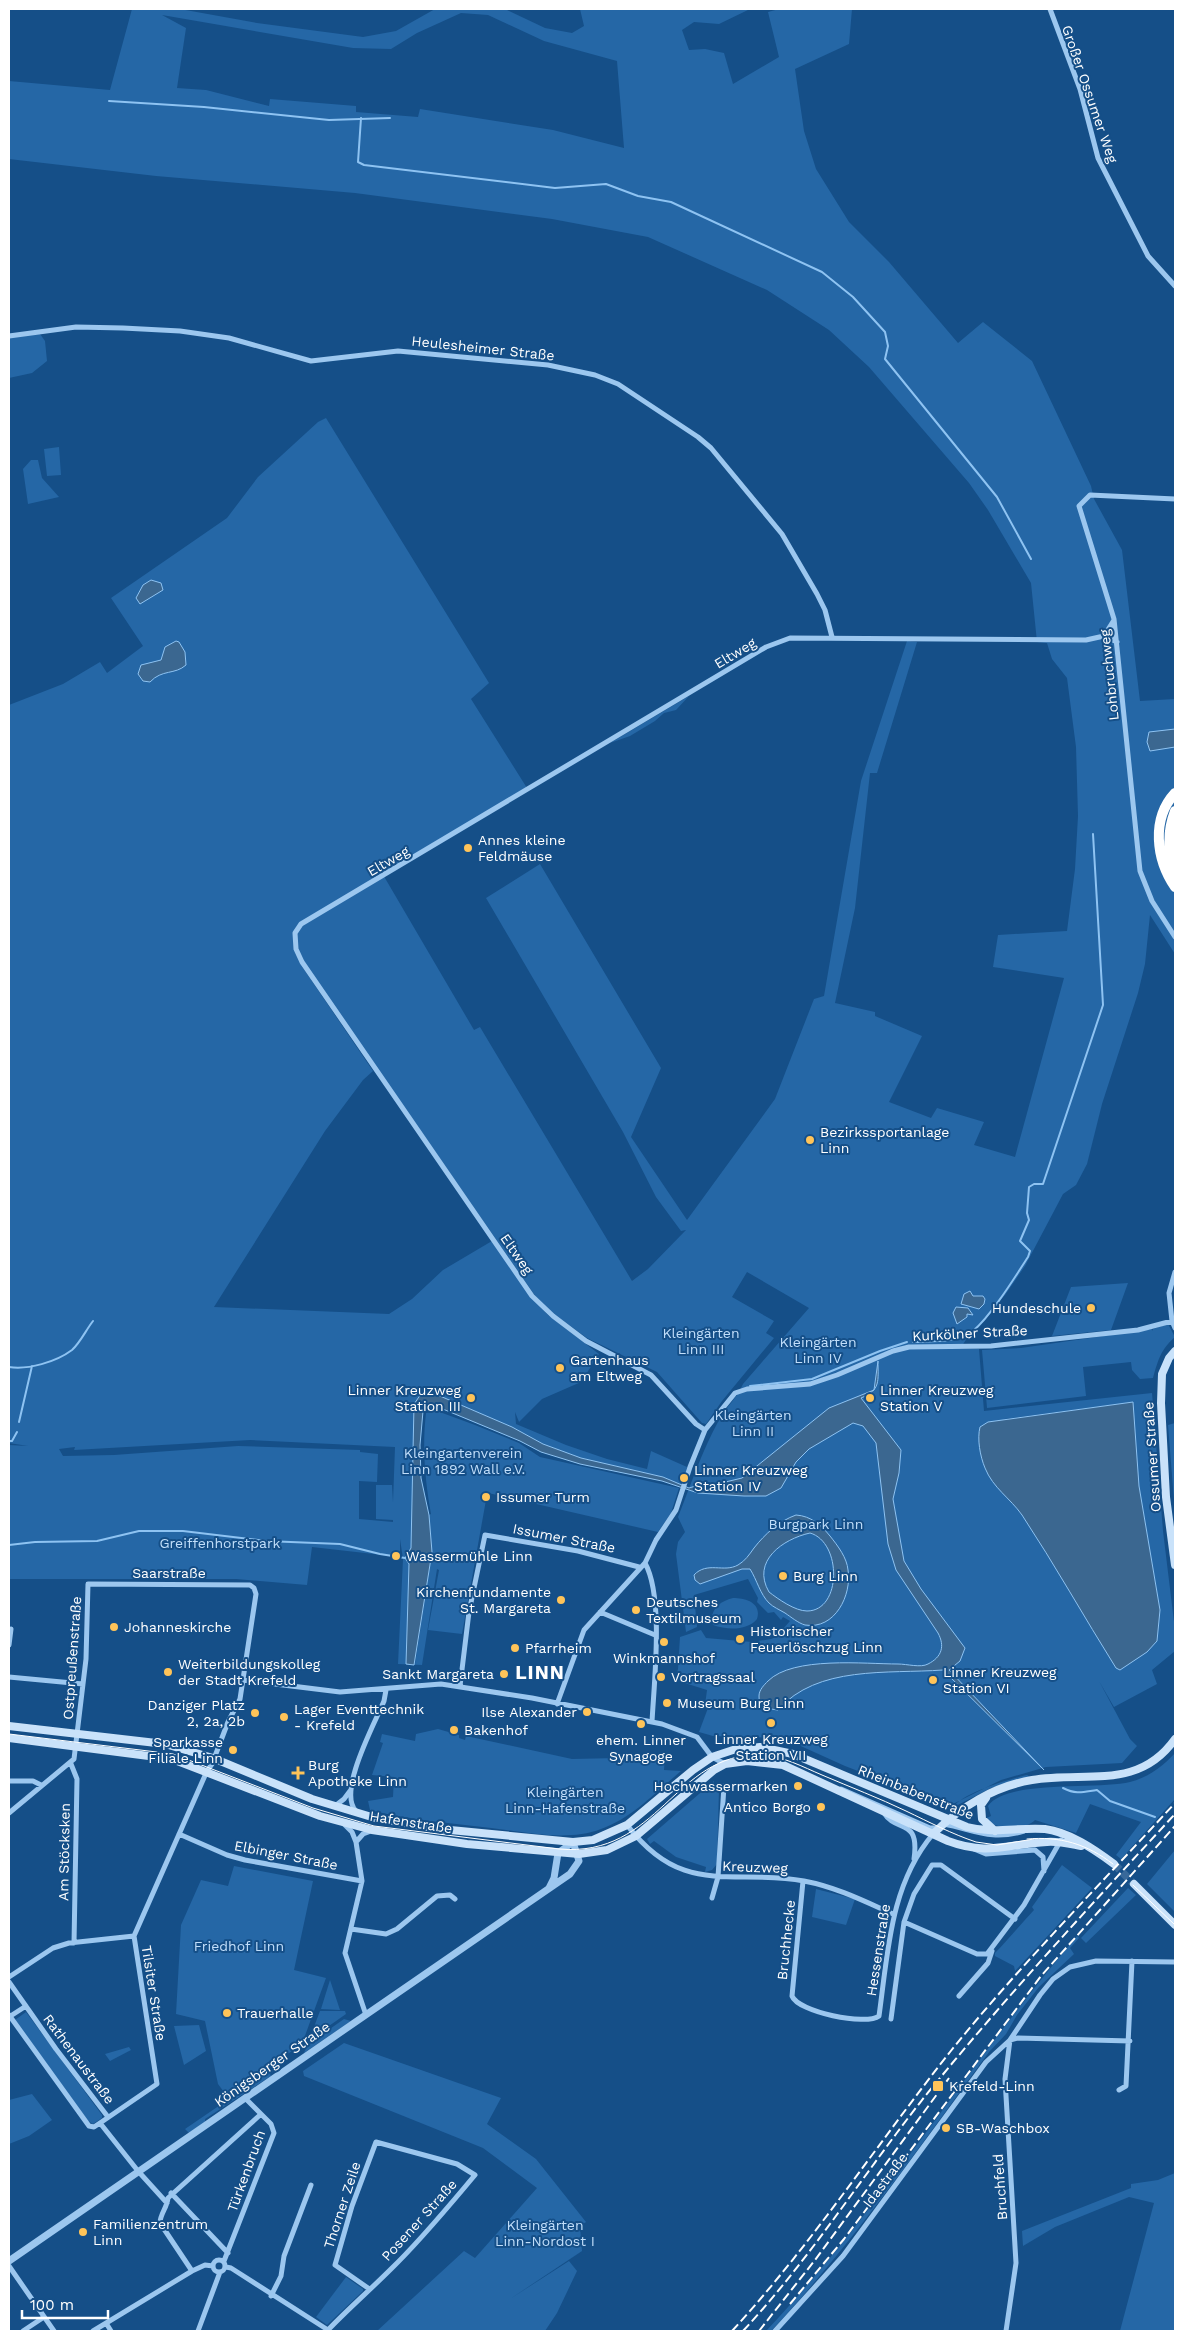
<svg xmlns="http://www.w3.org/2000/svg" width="1184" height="2340" viewBox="0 0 1184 2340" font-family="'Work Sans',sans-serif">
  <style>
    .green { fill: #2567a6; fill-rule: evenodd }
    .water { fill: #3b6790; stroke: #8ec3f2; fill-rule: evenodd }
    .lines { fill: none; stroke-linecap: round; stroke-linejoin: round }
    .stream { stroke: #8ec3f2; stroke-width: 2 }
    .secondary-tunnel { stroke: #38699a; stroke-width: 8; stroke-dasharray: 8 4; stroke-linecap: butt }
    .minor { stroke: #9cc7ef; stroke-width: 5 }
    .tertiary { stroke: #9cc7ef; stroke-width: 7 }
    .secondary { stroke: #c9e2fa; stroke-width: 8 }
    .motorway { stroke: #fff; stroke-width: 10 }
    .tram { stroke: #fff; stroke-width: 1 }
    .rail { stroke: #fff; stroke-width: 2; stroke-dasharray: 9 4; stroke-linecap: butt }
    .poi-dot { fill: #ffc459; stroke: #154f88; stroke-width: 2 }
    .labels { text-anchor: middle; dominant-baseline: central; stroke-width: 4; stroke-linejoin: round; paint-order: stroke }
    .street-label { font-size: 14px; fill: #fff; stroke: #154f88 }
    .poi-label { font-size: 14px; fill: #fff; stroke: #154f88; text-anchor: start }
    .park-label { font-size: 14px; fill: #c2dffb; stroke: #154f88 }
    .district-label { font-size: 19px; font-weight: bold; letter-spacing: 1px; fill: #fff; stroke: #154f88 }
  </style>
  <rect width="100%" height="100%" fill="#154f88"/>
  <path class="green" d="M132 9H180L257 23 363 37 396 31 435 9H505L545 28 572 33 584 26 580 9H750L719 24 694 22 682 30 689 50 705 49 724 53 733 84 779 57 768 12 779 9H852L849 44 795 69 804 131 816 169 849 222 889 262 958 343 983 322 1032 361 1091 486 1094 499 1122 550 1140 701 1175 699V954L1150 915 1145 964 1138 993 1102 1104 1087 1164 1076 1185 1063 1194 1025 1266 1005 1295 969 1335 960 1349H979L984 1411 1152 1393 1163 1531 1175 1630V1651L1152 1670 1157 1684 1114 1707 1099 1681 1130 1739 1137 1746 1122 1763 1046 1767 1001 1780 953 1804 941 1803 845 1766 783 1738 713 1736 699 1732 708 1708 705 1705 707 1690 675 1680 678 1669 680 1637 701 1630 706 1638 752 1642 771 1639 776 1637 790 1621 783 1617 781 1620 774 1612 768 1613 757 1602 758 1598 748 1579 694 1595 697 1627 686 1632 676 1554 678 1542 685 1532 678 1517C691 1484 702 1451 719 1420 726 1407 737 1398 743 1384L809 1308 747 1272 732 1297 774 1321 766 1333 774 1338 722 1401 706 1424 702 1423 657 1372 587 1338 554 1314 536 1297 311 973 301 965 373 1071 363 1080 325 1131 214 1307 389 1314 412 1299 443 1270 492 1241 533 1299 548 1315 599 1354 581 1382 542 1399 519 1422 515 1412 516 1424 566 1445 607 1459 647 1469 651 1451 687 1467 684 1486 663 1477 581 1458 543 1444 512 1427 433 1393 421 1394 414 1404 411 1548 405 1558 409 1564 406 1664H415L432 1552 429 1515 431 1514C425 1480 422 1448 426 1413L437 1411 475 1425 519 1443 540 1457 679 1488 671 1513 658 1532 484 1492 483 1499 486 1500 462 1634 428 1630 439 1570 437 1569 422 1665 398 1664 403 1559 400 1539V1557L312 1547 307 1585 236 1579H9V1445L28 1446 9 1443V705L63 684 100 662 107 673 143 646 111 598 227 518 258 477 318 422 326 418 489 683 471 699 527 788 382 873 474 1030 480 1027 632 1281 648 1269 686 1230 681 1231 656 1197 623 1132 486 898 540 864 661 1068 631 1137 687 1220 775 1099 814 999 824 996 861 781 907 641 917 642 877 773H870L855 908 835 1003 875 1012V1016L922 1036 889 1102 931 1118 937 1108 984 1122 974 1145 1015 1157 1064 978 993 967 998 935 1067 931 1075 869 1078 816 1076 747 1067 678 1052 659 1047 643 1037 642 1031 583 988 510 969 483 869 367 829 330 767 290 648 237 552 219 355 193 156 176 9 159V81L110 90ZM461 13 488 15 544 41 617 61 624 148 553 130 420 109 418 117 356 112V106L270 99 269 106 206 90 177 88 186 28 162 15 353 48 391 49 417 33ZM1133 1402 1139 1486 1160 1610 1157 1641 1116 1668C1086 1619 1057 1569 1026 1521 1013 1501 995 1488 984 1467L1004 1419ZM250 1440 395 1447 393 1502 392 1485H376V1519L393 1520V1522L359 1519V1481L377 1482 378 1454 360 1452V1450L238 1446 114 1455 63 1456 59 1449 75 1447 74 1450Z
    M40 334 45 341 47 361 32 373 9 378V336Z
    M59 447 61 475 47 476 44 449Z
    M31 460H38L42 478 59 497 28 504 23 469Z
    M689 696 676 710 664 713 655 721 630 736 610 743Z
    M1128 1283 1111 1330 1052 1336 1071 1287Z
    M1168 1324 1175 1337C1161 1349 1158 1360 1153 1378L1140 1379 1132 1370 1131 1362 1083 1367 1086 1396 987 1408 982 1350 1021 1348 1152 1329 1153 1331V1329Z
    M1175 1423V1513L1168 1425Z
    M733 1598C746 1598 762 1603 757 1619 747 1631 727 1630 713 1625L711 1620C713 1607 721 1601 733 1598Z
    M438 1729 459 1735V1738L465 1740 466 1736 572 1759 665 1757 664 1770 681 1771C656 1792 632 1818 601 1829 567 1842 526 1832 491 1828 451 1823 409 1820 370 1810L368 1801 393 1797 394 1777 372 1775 383 1743 380 1742 382 1734 415 1741 416 1734Z
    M1175 1753V1799L1121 1859 1116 1855 1141 1822 1090 1804 1076 1833 1035 1820C1023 1832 996 1829 984 1819L991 1816 988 1806C1007 1779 1099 1790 1130 1782 1149 1777 1162 1767 1175 1753Z
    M1027 1775 1030 1777 991 1788 952 1808C964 1792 1007 1780 1027 1775Z
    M714 1781V1787L719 1789 717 1864 712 1870 705 1872 706 1867 676 1857 654 1841 650 1844 647 1839Z
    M1175 1850V1912L1147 1884Z
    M1062 1865 1092 1888 1015 1971 1014 1966 995 1956V1953C1007 1941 1019 1926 1034 1910L1032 1907Z
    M234 1866 313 1881 294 1970 326 1978 302 2044 227 2096 218 2084 205 2021 176 2014 181 1925 201 1880 228 1886Z
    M1128 1888 1136 1895 1086 1943 1081 1938Z
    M816 1889 855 1899 846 1925 812 1917Z
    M1077 1936 1079 1938 1070 1948 1074 1954 1039 1987 1017 2015 1006 2034 989 2052C919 2147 852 2245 771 2331H766C881 2209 968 2064 1077 1936Z
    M330 1980 340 2010 321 2009Z
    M320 2011H345L346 2014 309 2040Z
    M26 2012 102 2115V2118L93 2124 88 2121 15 2020Z
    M344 2019 351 2021 304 2053 307 2045Z
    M199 2025 206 2051 184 2065 174 2026Z
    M344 2043 501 2098 487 2124 536 2159 586 2222 580 2226 582 2251 510 2299 569 2261 577 2271 557 2313 545 2331H377L464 2251 475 2258 537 2188 483 2148 304 2076 303 2071Z
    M129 2047 131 2050 110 2061 105 2054Z
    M280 2064 278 2068 270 2074 271 2076 205 2119V2122L189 2133 185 2129Z
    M32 2094 52 2120 29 2136 9 2144V2100Z
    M1175 2173V2331H1120L1154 2203 1129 2197 1055 2227 1023 2246 1022 2231 1131 2188V2184L1158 2180Z
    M346 2277 363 2289V2291L327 2325 316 2317Z"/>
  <path class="water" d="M151 580 161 583 163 590 140 604 136 598 143 585Z
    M176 641 179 642 185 652 186 665C175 675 162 669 150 682L143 681 138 674 141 665 161 660 165 647Z
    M1175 729V747L1150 751 1147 742 1149 732Z
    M970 1291 973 1296H983L985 1299 984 1304 979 1309 961 1304 964 1294Z
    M956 1307 968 1308 973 1315 967 1314V1317L957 1324 953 1313Z
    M878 1361C878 1381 881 1390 861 1398L901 1450 899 1473 893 1499 904 1561 921 1589 965 1648 960 1661 949 1670 1044 1770 943 1670C888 1674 817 1665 778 1710 769 1709 758 1707 759 1696 759 1690 764 1685 768 1681 793 1656 865 1664 898 1664 907 1664 921 1668 928 1664 942 1657 945 1646 938 1633L896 1570 888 1544 876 1443 863 1426 853 1423 809 1449 796 1462 781 1488 766 1496H744L698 1493 662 1481 580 1464 541 1452 520 1441 438 1407 423 1411 420 1445 421 1478 429 1515 432 1552 414 1665 406 1664 409 1564 405 1558 411 1548 414 1404 421 1394 433 1393 512 1427 543 1444 581 1458 663 1477 689 1488 699 1485H713L742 1478 829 1408 874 1390Z
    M1133 1402 1139 1486 1160 1610 1157 1641 1147 1652 1120 1670 1116 1668C1084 1617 1055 1565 1022 1515 1010 1498 993 1488 985 1468 980 1456 977 1439 980 1427L988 1422Z
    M796 1515C811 1516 821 1525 830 1536 838 1546 847 1558 848 1570 852 1595 835 1630 805 1625 798 1623 791 1617 785 1613 780 1610 773 1607 769 1603 760 1594 757 1580 750 1569H742L700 1584 695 1580 694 1575C707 1561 724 1573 738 1565 745 1561 749 1555 754 1548 765 1534 779 1521 796 1515ZM810 1533C842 1542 842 1611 807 1611 795 1611 778 1599 769 1592 751 1561 783 1539 810 1533Z"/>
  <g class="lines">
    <path class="stream" d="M109 101 204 107 329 120 390 118
      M361 118 358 162 364 165 555 188 606 184 638 196 671 202 822 272 853 297 885 332 888 346 885 359 997 497 1031 559
      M913 1342C932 1341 957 1343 973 1331 991 1316 1015 1277 1028 1257L1030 1251 1020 1241 1029 1220 1027 1213 1029 1187 1034 1184H1043L1103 1005 1093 834
      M9 1367C28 1370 56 1362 72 1350 80 1343 86 1330 93 1321
      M750 1386 812 1379 880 1351 907 1342
      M19 1422 32 1366
      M9 1441H12L17 1432
      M9 1545 35 1542 97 1541 139 1531H183L266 1541 340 1544 380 1554 405 1558
      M1063 1788C1077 1795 1083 1792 1097 1790L1110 1801 1155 1817"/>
    <path class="secondary-tunnel" d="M1114 1864 1134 1884"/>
    <path class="minor" d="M1050 9 1080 89 1098 158 1148 256 1175 286
      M9 336 76 327 123 328 180 331 229 338 311 361 398 351 548 365 595 375 618 384 698 437 711 448 782 534 817 594 825 610 832 637
      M1175 499 1090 495 1079 506 1114 619 1140 871 1152 901 1175 937
      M1104 636 1114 620
      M1172 1321 1169 1293 1175 1272
      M705 1430 696 1424 651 1375 586 1341 553 1316 532 1296 302 962 296 949 295 933 301 924 766 647 790 638 1086 640 1104 636 1117 642
      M645 1563C664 1597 654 1682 652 1722
      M600 1612 655 1635
      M9 1645 11 1629
      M9 1677 83 1684
      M243 1680 340 1692 441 1684 532 1698 662 1724 697 1737 712 1757 725 1764
      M460 1686 469 1612 485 1535 578 1551 639 1567
      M557 1704 584 1630 645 1563 656 1540 676 1510 690 1467 705 1430 735 1393 747 1389 810 1384 837 1375 893 1351 909 1347 991 1346 1138 1330 1172 1321 1175 1328
      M71 1764 77 1779 74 1943
      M9 1781H33L41 1785
      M841 1789 930 1828H939
      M335 1806 344 1799 350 1791
      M356 1811C337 1792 375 1723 384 1701L386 1690
      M9 1813 74 1759 86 1659 88 1584 250 1585 254 1588 256 1594 240 1699 228 1722 212 1764 207 1771 134 1936 157 2084 100 2123 94 2127 89 2126 9 2015
      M884 1813C896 1833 920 1817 914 1859
      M344 1824 352 1832 356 1842 362 1881 345 1953 366 2015
      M944 1824C975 1830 991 1841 1024 1831
      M627 1825C683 1898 730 1868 804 1881 836 1887 864 1901 893 1914
      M179 1834 227 1855 245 1860 362 1881
      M356 1842 363 1834 371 1831
      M974 1849 986 1854 1035 1850 1043 1857 1044 1871
      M803 1881 792 1996C798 2012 866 2026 879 2016 888 1952 890 1885 933 1834
      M712 1898 718 1877 724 1786
      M904 1922 977 1954H987L1024 1905 1061 1840
      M351 1929 386 1934 397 1929 437 1896 450 1895 455 1899
      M9 1977 53 1948 69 1943 134 1936
      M9 1982 56 2049 108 2117
      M959 1996 988 1963 992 1951
      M9 2017 26 2006
      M891 2019 904 1922 914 1894 932 1865H941L1015 1919
      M1119 2090 1126 2086 1132 1961
      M100 2123 138 2171 167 2203
      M171 2193 228 2253
      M213 2266a6 6 0 1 1 12 0a6 6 0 1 1-12 0Z
      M224 2261 274 2133 271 2124 245 2098
      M9 2266 54 2331
      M226 2267 231 2268 328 2330C348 2309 370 2290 391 2269 421 2240 448 2207 475 2175L457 2164 376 2142 352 2206 335 2265 368 2288
      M192 2271 160 2223C160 2214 167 2208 168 2198L260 2115
      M271 2296 281 2276 284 2256 311 2185
      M106 2323 111 2331
      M23 2331 44 2317
      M93 2331 192 2271 205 2265 213 2266
      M198 2331 220 2272
      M775 2331 843 2256 986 2062 1010 2040 1018 2038 1130 2041
      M1006 2331 1016 2263 1005 2079 1010 2040 1040 1995 1053 1979 1070 1967 1096 1961 1175 1962"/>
    <path class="tertiary" d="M9 2261 570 1874 579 1861 573 1842 558 1853 554 1878 549 1888"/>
    <path class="secondary" d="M1175 1351 1169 1358 1162 1374 1161 1403 1166 1497 1175 1565
      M9 1726 165 1744 213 1758 312 1799 375 1818 440 1829 573 1842 593 1840 627 1825 693 1770 712 1757 733 1750 760 1747 793 1754 967 1827C994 1834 1018 1827 1045 1829 1069 1832 1094 1849 1114 1864
      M9 1738 172 1759 320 1816 372 1830 467 1844 579 1854 607 1850 636 1836 714 1770 725 1764 747 1761 783 1765 948 1841C988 1856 1007 1844 1047 1842 1058 1841 1070 1844 1081 1846
      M986 1798 981 1805 982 1819 995 1831
      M933 1834C960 1807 995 1786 1032 1780 1086 1771 1138 1791 1175 1739
      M1134 1884 1175 1925"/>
    <path class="motorway" d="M1175 793C1151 819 1156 859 1175 887
      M1175 811C1167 832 1168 850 1175 871"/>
    <path class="tram" d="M9 1734 173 1754 313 1808 374 1826 559 1849C659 1858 674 1752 761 1755 783 1756 803 1767 822 1775 850 1787 879 1798 906 1811 929 1822 952 1834 976 1842L997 1845 1034 1839
      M1027 1839C1060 1836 1087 1844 1113 1864
      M1133 1885 1175 1925"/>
    <path class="rail" d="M790 2304 844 2239 1041 1976 1175 1826
      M732 2331C812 2244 877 2144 950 2052 1020 1965 1100 1885 1175 1803
      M743 2331C811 2258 864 2173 926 2095 1005 1998 1090 1906 1175 1814
      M759 2331 815 2260 949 2078"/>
  </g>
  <g class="poi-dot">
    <circle cx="468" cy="848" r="5"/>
    <circle cx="810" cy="1140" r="5"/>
    <circle cx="1091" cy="1308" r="5"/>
    <circle cx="560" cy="1368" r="5"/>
    <circle cx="471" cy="1398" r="5"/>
    <circle cx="870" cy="1398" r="5"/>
    <circle cx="684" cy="1478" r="5"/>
    <circle cx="486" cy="1497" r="5"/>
    <circle cx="396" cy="1556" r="5"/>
    <circle cx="783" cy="1576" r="5"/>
    <circle cx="561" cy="1600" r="5"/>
    <circle cx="636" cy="1610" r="5"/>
    <circle cx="114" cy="1627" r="5"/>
    <circle cx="740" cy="1639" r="5"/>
    <circle cx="664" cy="1642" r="5"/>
    <circle cx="515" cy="1648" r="5"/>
    <circle cx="168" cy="1672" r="5"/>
    <circle cx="504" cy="1674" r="5"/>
    <circle cx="661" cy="1677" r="5"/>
    <circle cx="933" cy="1680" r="5"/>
    <circle cx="667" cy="1703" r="5"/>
    <circle cx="587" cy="1712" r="5"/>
    <circle cx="255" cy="1713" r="5"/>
    <circle cx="284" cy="1717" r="5"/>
    <circle cx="771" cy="1723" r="5"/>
    <circle cx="641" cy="1724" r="5"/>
    <circle cx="454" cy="1730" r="5"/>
    <circle cx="233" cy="1750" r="5"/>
    <path d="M295.5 1765.5h5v5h5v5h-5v5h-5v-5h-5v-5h5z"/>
    <circle cx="798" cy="1786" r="5"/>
    <circle cx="821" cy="1807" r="5"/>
    <circle cx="227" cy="2013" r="5"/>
    <rect x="932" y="2080" width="12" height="12" rx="2.5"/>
    <circle cx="946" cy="2128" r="5"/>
    <circle cx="83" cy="2232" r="5"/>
  </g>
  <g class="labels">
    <g class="street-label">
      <text transform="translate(1090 94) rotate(71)">Großer Ossumer Weg</text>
      <text transform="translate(483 348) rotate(6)">Heulesheimer Straße</text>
      <text transform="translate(735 653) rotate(-31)">Eltweg</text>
      <text transform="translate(1109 675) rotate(-96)">Lohbruchweg</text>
      <text transform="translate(388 861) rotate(-30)">Eltweg</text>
      <text transform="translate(517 1254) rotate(55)">Eltweg</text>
      <text transform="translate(970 1333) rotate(-3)">Kurkölner Straße</text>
      <text transform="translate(1152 1457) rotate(-94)">Ossumer Straße</text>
      <text transform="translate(564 1538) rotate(11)">Issumer Straße</text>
      <text x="169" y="1573">Saarstraße</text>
      <text transform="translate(72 1658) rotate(-86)">Ostpreußenstraße</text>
      <text transform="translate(916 1792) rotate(22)">Rheinbabenstraße</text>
      <text transform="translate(411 1822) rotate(9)">Hafenstraße</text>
      <text transform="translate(64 1852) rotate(-89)">Am Stöcksken</text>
      <text transform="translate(286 1855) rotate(11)">Elbinger Straße</text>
      <text transform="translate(755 1867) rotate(2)">Kreuzweg</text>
      <text transform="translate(786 1940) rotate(-84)">Bruchhecke</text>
      <text transform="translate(878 1950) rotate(-81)">Hessenstraße</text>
      <text transform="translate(154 1993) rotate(81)">Tilsiter Straße</text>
      <text transform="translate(79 2059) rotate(53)">Rathenaustraße</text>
      <text transform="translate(272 2064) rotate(-35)">Königsberger Straße</text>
      <text transform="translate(246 2171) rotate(-70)">Türkenbruch</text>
      <text transform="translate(885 2180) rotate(-53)">Idastraße</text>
      <text transform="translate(1000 2187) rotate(-94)">Bruchfeld</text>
      <text transform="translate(342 2205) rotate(-72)">Thorner Zeile</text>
      <text transform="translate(419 2220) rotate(-48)">Posener Straße</text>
    </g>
    <g class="poi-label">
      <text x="478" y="840">Annes kleine<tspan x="478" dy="16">Feldmäuse</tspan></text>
      <text x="820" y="1132">Bezirkssportanlage<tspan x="820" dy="16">Linn</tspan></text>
      <text x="1081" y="1308" text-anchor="end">Hundeschule</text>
      <text x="570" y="1360">Gartenhaus<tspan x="570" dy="16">am Eltweg</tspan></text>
      <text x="461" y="1390" text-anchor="end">Linner Kreuzweg<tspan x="461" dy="16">Station III</tspan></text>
      <text x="880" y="1390">Linner Kreuzweg<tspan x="880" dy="16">Station V</tspan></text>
      <text x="694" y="1470">Linner Kreuzweg<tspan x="694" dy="16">Station IV</tspan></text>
      <text x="496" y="1497">Issumer Turm</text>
      <text x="406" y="1556">Wassermühle Linn</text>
      <text x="793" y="1576">Burg Linn</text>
      <text x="551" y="1592" text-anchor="end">Kirchenfundamente<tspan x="551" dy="16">St. Margareta</tspan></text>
      <text x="646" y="1602">Deutsches<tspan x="646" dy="16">Textilmuseum</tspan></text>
      <text x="124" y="1627">Johanneskirche</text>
      <text x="750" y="1631">Historischer<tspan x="750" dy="16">Feuerlöschzug Linn</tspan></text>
      <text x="525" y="1648">Pfarrheim</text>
      <text x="664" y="1658" text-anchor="middle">Winkmannshof</text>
      <text x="178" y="1664">Weiterbildungskolleg<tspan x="178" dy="16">der Stadt Krefeld</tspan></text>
      <text x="943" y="1672">Linner Kreuzweg<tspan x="943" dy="16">Station VI</tspan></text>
      <text x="494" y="1674" text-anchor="end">Sankt Margareta</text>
      <text x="671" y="1677">Vortragssaal</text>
      <text x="677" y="1703">Museum Burg Linn</text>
      <text x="245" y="1705" text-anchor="end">Danziger Platz<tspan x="245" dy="16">2, 2a, 2b</tspan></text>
      <text x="294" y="1709">Lager Eventtechnik<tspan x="294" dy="16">- Krefeld</tspan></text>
      <text x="577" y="1712" text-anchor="end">Ilse Alexander</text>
      <text x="464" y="1730">Bakenhof</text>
      <text x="771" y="1739" text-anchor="middle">Linner Kreuzweg<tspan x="771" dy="16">Station VII</tspan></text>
      <text x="641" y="1740" text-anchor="middle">ehem. Linner<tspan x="641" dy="16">Synagoge</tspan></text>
      <text x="223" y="1742" text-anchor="end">Sparkasse<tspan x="223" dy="16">Filiale Linn</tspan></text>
      <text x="308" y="1765">Burg<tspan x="308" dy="16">Apotheke Linn</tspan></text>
      <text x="788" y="1786" text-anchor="end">Hochwassermarken</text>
      <text x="811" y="1807" text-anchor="end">Antico Borgo</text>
      <text x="237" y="2013">Trauerhalle</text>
      <text x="949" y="2086">Krefeld-Linn</text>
      <text x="956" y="2128">SB-Waschbox</text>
      <text x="93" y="2224">Familienzentrum<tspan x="93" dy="16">Linn</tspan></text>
    </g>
    <g class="park-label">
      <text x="701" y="1333">Kleingärten<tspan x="701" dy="16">Linn III</tspan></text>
      <text x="818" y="1342">Kleingärten<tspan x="818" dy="16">Linn IV</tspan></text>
      <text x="753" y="1415">Kleingärten<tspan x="753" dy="16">Linn II</tspan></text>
      <text x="463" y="1453">Kleingartenverein<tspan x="463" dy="16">Linn 1892 Wall e.V.</tspan></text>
      <text x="816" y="1524">Burgpark Linn</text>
      <text x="220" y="1543">Greiffenhorstpark</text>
      <text x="565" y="1792">Kleingärten<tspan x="565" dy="16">Linn-Hafenstraße</tspan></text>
      <text x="239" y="1946">Friedhof Linn</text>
      <text x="545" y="2225">Kleingärten<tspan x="545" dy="16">Linn-Nordost I</tspan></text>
    </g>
    <g class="district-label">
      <text x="540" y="1672">LINN</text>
    </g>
  </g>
  <rect width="1184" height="2340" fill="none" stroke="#ffffff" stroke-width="20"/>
  <path d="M22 2310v8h86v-8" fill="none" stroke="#ffffff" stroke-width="2.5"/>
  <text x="30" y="2310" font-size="15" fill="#ffffff" stroke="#154f88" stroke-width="4" paint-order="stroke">100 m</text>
</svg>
